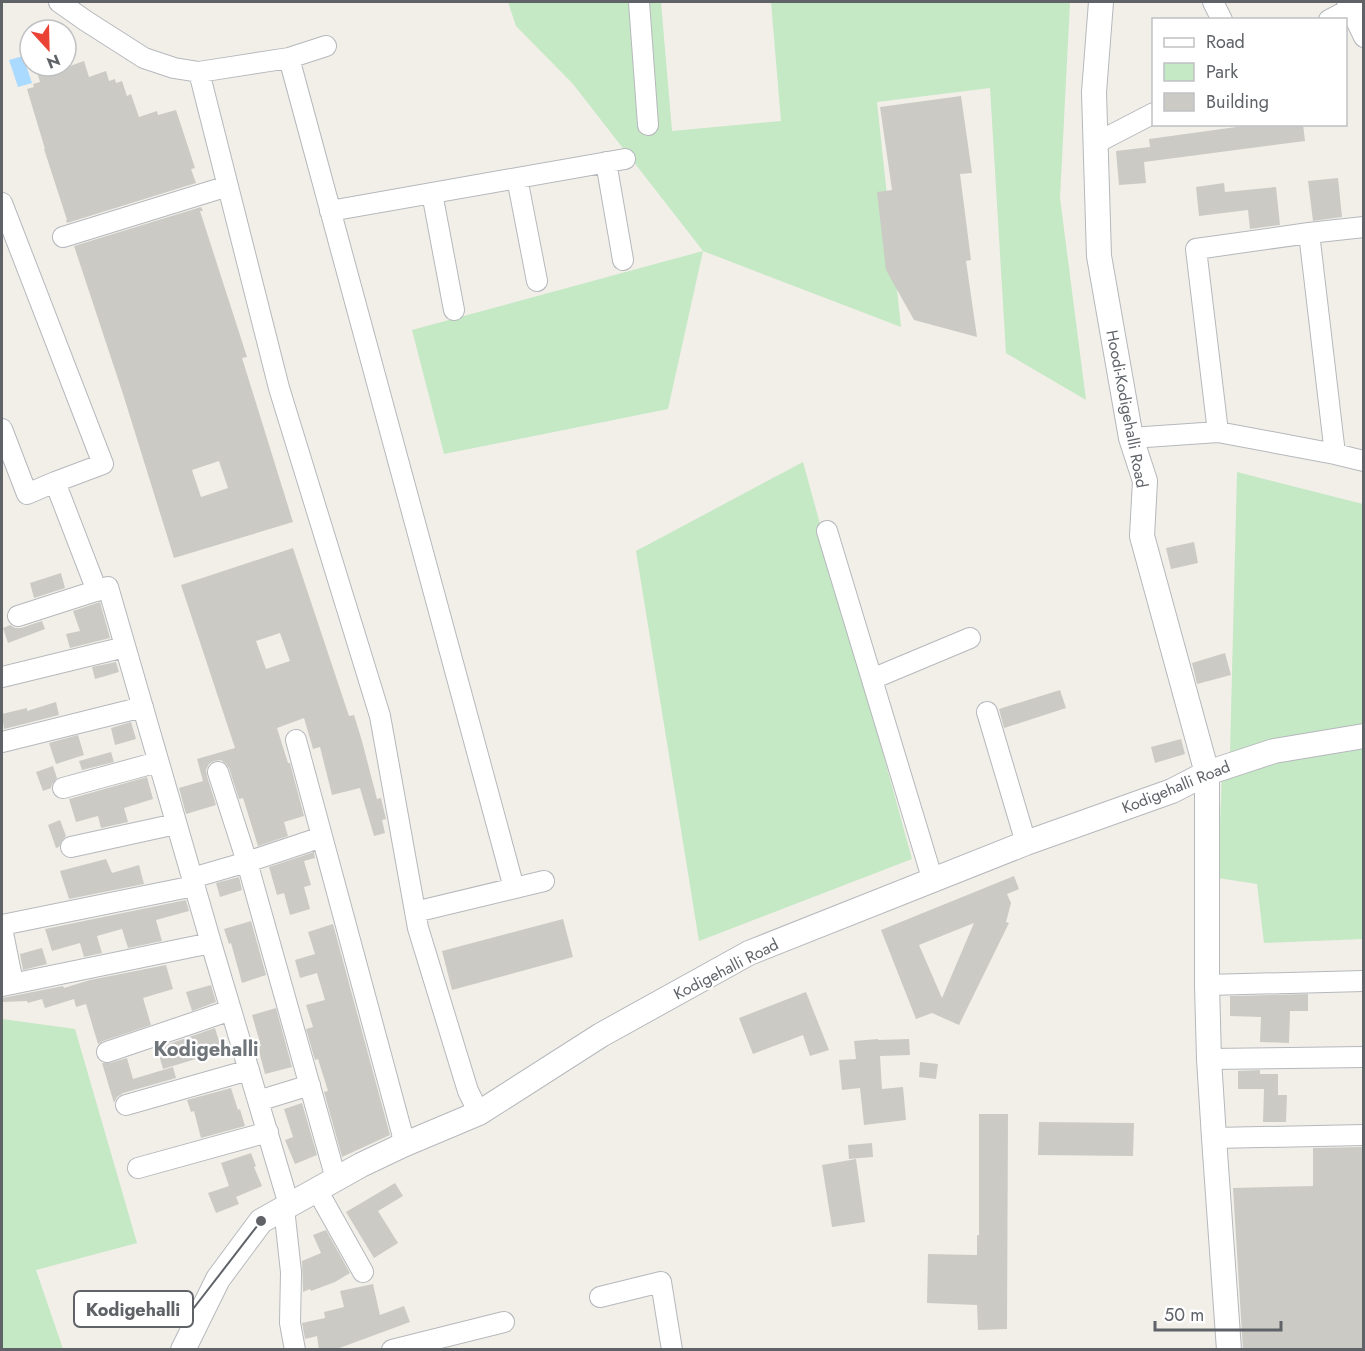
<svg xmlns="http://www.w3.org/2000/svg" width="1365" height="1351" viewBox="0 0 1365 1351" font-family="Jost,sans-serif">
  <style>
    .green { fill: #c5e8c5 }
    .water { fill: #aadaff }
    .building { fill: #cccac5; fill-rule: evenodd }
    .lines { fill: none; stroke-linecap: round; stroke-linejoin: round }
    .minor-casing { stroke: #b5b8bc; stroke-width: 22 }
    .tertiary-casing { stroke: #b5b8bc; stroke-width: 26 }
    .minor { stroke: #fff; stroke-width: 20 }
    .tertiary { stroke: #fff; stroke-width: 24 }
    .labels { text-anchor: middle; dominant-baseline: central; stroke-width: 4.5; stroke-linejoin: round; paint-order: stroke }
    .street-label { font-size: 16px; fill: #5f6368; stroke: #fff }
    .quarter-label { font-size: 20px; font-weight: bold; fill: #70757a; stroke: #fff }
    .leader { fill: none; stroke: #5f6368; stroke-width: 2 }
    .callout-dot { fill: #5f6368; stroke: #fff; stroke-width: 2 }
    .callout { fill: #fff; stroke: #5f6368; stroke-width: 2 }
    .callout-label { font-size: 18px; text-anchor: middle; font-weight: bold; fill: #5f6368 }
  </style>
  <rect width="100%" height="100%" fill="#f1efe8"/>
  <path class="green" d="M508 2H661L672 131 781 121 771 2H1070L1060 198 1086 400 1006 353 990 88 877 102 901 327 703 251 668 409 444 454 412 330 703 251 573 84 516 26Z
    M803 462 912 859 699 941 636 551Z
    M1237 472 1363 504V728L1230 754Z
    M1363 749V939L1264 943 1257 884 1218 878 1222 772Z
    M2 1019 75 1029 137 1243 36 1270 63 1349H2Z"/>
  <path class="water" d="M23 56 32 83 18 87 9 60Z"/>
  <path class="building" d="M84 61 89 77 106 71 109 81 115 79 116 83 122 81 127 96 131 94 139 117 157 111 158 115 176 110 195 168 191 169 196 183 67 223 66 220H67L44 149H45L27 89 34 87 33 84 40 82 38 75 46 72 45 66H70Z
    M961 96 972 173 960 174 971 260 966 261 977 337 914 320 886 270 877 192 892 190 880 107Z
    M1258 124H1303L1305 141 1144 162 1146 183 1119 185 1116 151 1150 147 1149 139Z
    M1338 178 1342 217 1313 221 1308 181Z
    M1224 183 1225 192 1276 187 1280 225 1250 229 1248 210 1199 216 1196 187Z
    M201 207 203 211H200L247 357 242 358 293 522 174 558 123 394 74 246ZM219 461 228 488 201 497 192 470Z
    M1194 542 1198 563 1171 569 1166 548Z
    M293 548 349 716 354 715 362 741 377 799 381 798 386 819 382 820 385 833 374 836 360 788 332 795 320 747 313 749 304 718 277 728 288 763H290L304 816 284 822 288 836 258 846 243 798 239 799 229 768 226 764 221 760 214 761 209 764 206 770 207 776 216 805 186 814 179 788 203 781 197 759 235 748 181 585ZM280 633 290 661 266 669 256 641Z
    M61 573 65 588 34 598 30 583Z
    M100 602 110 638 70 648 66 634 80 631 73 611Z
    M42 621 45 629 8 643 3 628 10 625 15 628H21Z
    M1225 653 1231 675 1197 684 1192 663Z
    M116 662 119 672 95 679 92 667Z
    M1060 690 1066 708 1004 728 999 709Z
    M56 702 59 715 4 729 2 714 27 708V711Z
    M131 722 136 739 115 745 111 728Z
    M78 735 84 755 56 764 49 743Z
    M1181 739 1185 754 1155 763 1151 747Z
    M111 752 114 762 82 770 79 761Z
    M53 766 57 778 52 784 51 788 43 791 36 772Z
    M147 777 153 799 124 808 128 822 101 828 98 816 76 822 69 799Z
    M60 820 66 836 63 839 59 847 56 848 48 825Z
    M314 852 315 858 304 861 311 885 304 887 310 909 290 915 284 893 277 895 269 867Z
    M106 859 112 873 139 865 144 884 69 899 60 871Z
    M1014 876 1019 889 1007 894 1011 903 1006 922 1009 923 959 1025 932 1013 916 1019 881 930ZM974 923 942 998 919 945Z
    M239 877 242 890 220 897 216 883Z
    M186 900 189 911 156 920 162 941 128 948 122 929 97 936 102 953 84 957 80 943 52 951 45 929Z
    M563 919 573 957 452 990 442 951Z
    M251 921 266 975 242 983 231 943 229 944 224 929Z
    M333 924 390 1135 342 1157 324 1092 328 1091 318 1059 315 1060 306 1029 313 1027 306 1005 325 1000 317 973 300 978 295 960 315 954 308 932Z
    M42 948 47 964 23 970 20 954Z
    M166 965 173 989 143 998 151 1025 103 1041 98 1044 86 1004 76 1007 74 999 45 1008 42 999 28 1003 27 1001 2 1002V998L63 986 64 988 90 980Z
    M211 985 216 1002 192 1011 186 992Z
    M806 992 829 1050 810 1056 803 1035 753 1054 739 1018Z
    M1308 994V1011H1290L1289 1043 1260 1042 1261 1017 1230 1016V996Z
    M276 1008 292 1067 265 1074 258 1047 261 1046 252 1015Z
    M215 1028 222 1051 163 1069 157 1048Z
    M878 1039V1040L909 1039 910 1055 880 1056 882 1089 903 1087 906 1120 864 1125 860 1088 842 1090 839 1060 856 1059 854 1041Z
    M127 1058 133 1079 173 1067 176 1078 123 1093 117 1097 114 1103 102 1063H110Z
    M920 1062 938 1064 936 1079 919 1077Z
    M1260 1070V1074H1278V1095H1287L1286 1122H1263L1264 1089H1238V1071Z
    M231 1088 238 1110 240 1109 245 1126 201 1138 194 1111 191 1112 187 1100Z
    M302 1103 317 1155 295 1164 285 1140 293 1137 284 1109Z
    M979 1114H1008L1007 1329 978 1330 977 1305 927 1303 928 1254 977 1255V1235H979Z
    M1039 1122 1134 1123 1133 1156 1038 1155Z
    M872 1143 873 1157 849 1159 848 1145Z
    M1364 1147V1350H1243L1233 1188 1313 1186V1148Z
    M251 1153 256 1166 254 1167 262 1186 236 1197 239 1204 216 1213 208 1193 229 1186 221 1163Z
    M856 1159 865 1222 832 1227 822 1165Z
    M395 1183 403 1196 378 1211 398 1243 374 1258 346 1212Z
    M326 1230 350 1273 335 1282 311 1291 310 1289 303 1292 302 1261 321 1253 313 1235Z
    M373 1284 380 1315 404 1306 410 1322 334 1350H319L317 1336 305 1339 302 1323 325 1318 324 1312 344 1307 340 1291Z"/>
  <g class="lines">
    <g class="minor-casing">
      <path id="minor" d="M59 2 86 21 144 58 174 68 199 72 279 388 380 716 418 928 468 1091 479 1113
        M639 2 648 125
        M1213 2 1222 20
        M1347 2 1364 37
        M1329 20 1363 2
        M289 58 514 888
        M199 72 289 58 326 46
        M1096 143 1154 113
        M606 162 623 260
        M517 178 537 281
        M432 193 454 310
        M2 203 103 464 55 482
        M330 211 625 159
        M1309 233 1335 454
        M63 237 228 186
        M2 429 27 494 55 482 97 591
        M1218 432 1196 249 1309 233 1364 227
        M1131 438 1218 432 1335 454 1364 461
        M827 531 933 881
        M18 616 108 587 211 943
        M2 677 125 647
        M872 679 970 638
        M987 712 1026 843
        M296 740 402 1133 403 1145
        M2 742 143 707
        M218 772 247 862 336 1179
        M63 788 158 762
        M71 847 176 824
        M192 878 247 862 322 837
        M415 912 544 881
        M2 925 194 886
        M2 928 13 983
        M1207 985 1364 981
        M2 986 211 943 289 1205
        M107 1052 231 1010
        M1209 1059 1364 1057
        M258 1101 310 1085
        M126 1105 249 1070
        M1214 1138 1364 1135
        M138 1168 268 1132
        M317 1190 363 1272
        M284 1208 291 1272 290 1323 295 1350
        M600 1297 661 1282 672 1350
        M392 1350 504 1322"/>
    </g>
    <g class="tertiary-casing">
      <path id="tertiary" d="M1101 2 1094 92 1099 256 1131 438 1145 481 1142 536 1207 773V985L1209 1059 1214 1138 1229 1350
        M183 1350 218 1279 261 1221 361 1165 403 1145 479 1113 601 1035 749 953 1026 843 1172 791 1207 773 1274 751 1364 736"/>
    </g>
    <use href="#minor" class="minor"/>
    <use href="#tertiary" class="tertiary"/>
  </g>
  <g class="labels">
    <g class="street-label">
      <text transform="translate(1127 409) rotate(79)">Hoodi-Kodigehalli Road</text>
      <text transform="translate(1176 787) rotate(-22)">Kodigehalli Road</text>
      <text transform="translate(726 969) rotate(-27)">Kodigehalli Road</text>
    </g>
    <g class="quarter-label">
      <text x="206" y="1049">Kodigehalli</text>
    </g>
  </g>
  <path class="leader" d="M261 1221L193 1309"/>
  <circle class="callout-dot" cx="261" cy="1221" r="6"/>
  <rect class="callout" x="74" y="1291" width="119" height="36" rx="6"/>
  <g class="callout-label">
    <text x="133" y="1316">Kodigehalli</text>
  </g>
  <rect width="1365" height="1351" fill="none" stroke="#5f6368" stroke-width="6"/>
  <rect x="1152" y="18" width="195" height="108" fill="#ffffff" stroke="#bfc1c3" stroke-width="1.5"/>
  <rect x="1164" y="38" width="30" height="9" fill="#ffffff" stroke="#bfc1c3" stroke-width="1.5"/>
  <text x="1206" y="48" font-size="18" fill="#5f6368">Road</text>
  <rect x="1164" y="63" width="30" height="18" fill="#c5e8c5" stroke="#bfc1c3" stroke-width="1.5"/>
  <text x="1206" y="78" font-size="18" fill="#5f6368">Park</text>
  <rect x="1164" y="93" width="30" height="18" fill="#cccac5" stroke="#bfc1c3" stroke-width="1.5"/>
  <text x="1206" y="108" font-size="18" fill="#5f6368">Building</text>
  <g transform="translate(48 48) rotate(158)"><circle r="28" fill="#ffffff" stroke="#bfc1c3" stroke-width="1.5"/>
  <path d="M0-4.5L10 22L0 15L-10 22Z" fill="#ea4335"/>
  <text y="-9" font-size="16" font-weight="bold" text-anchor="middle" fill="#5f6368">N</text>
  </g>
  <path d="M1155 1321v9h126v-9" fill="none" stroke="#5f6368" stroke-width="3"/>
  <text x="1164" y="1321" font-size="18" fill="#5f6368" stroke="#ffffff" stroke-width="4.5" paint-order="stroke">50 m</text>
</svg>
